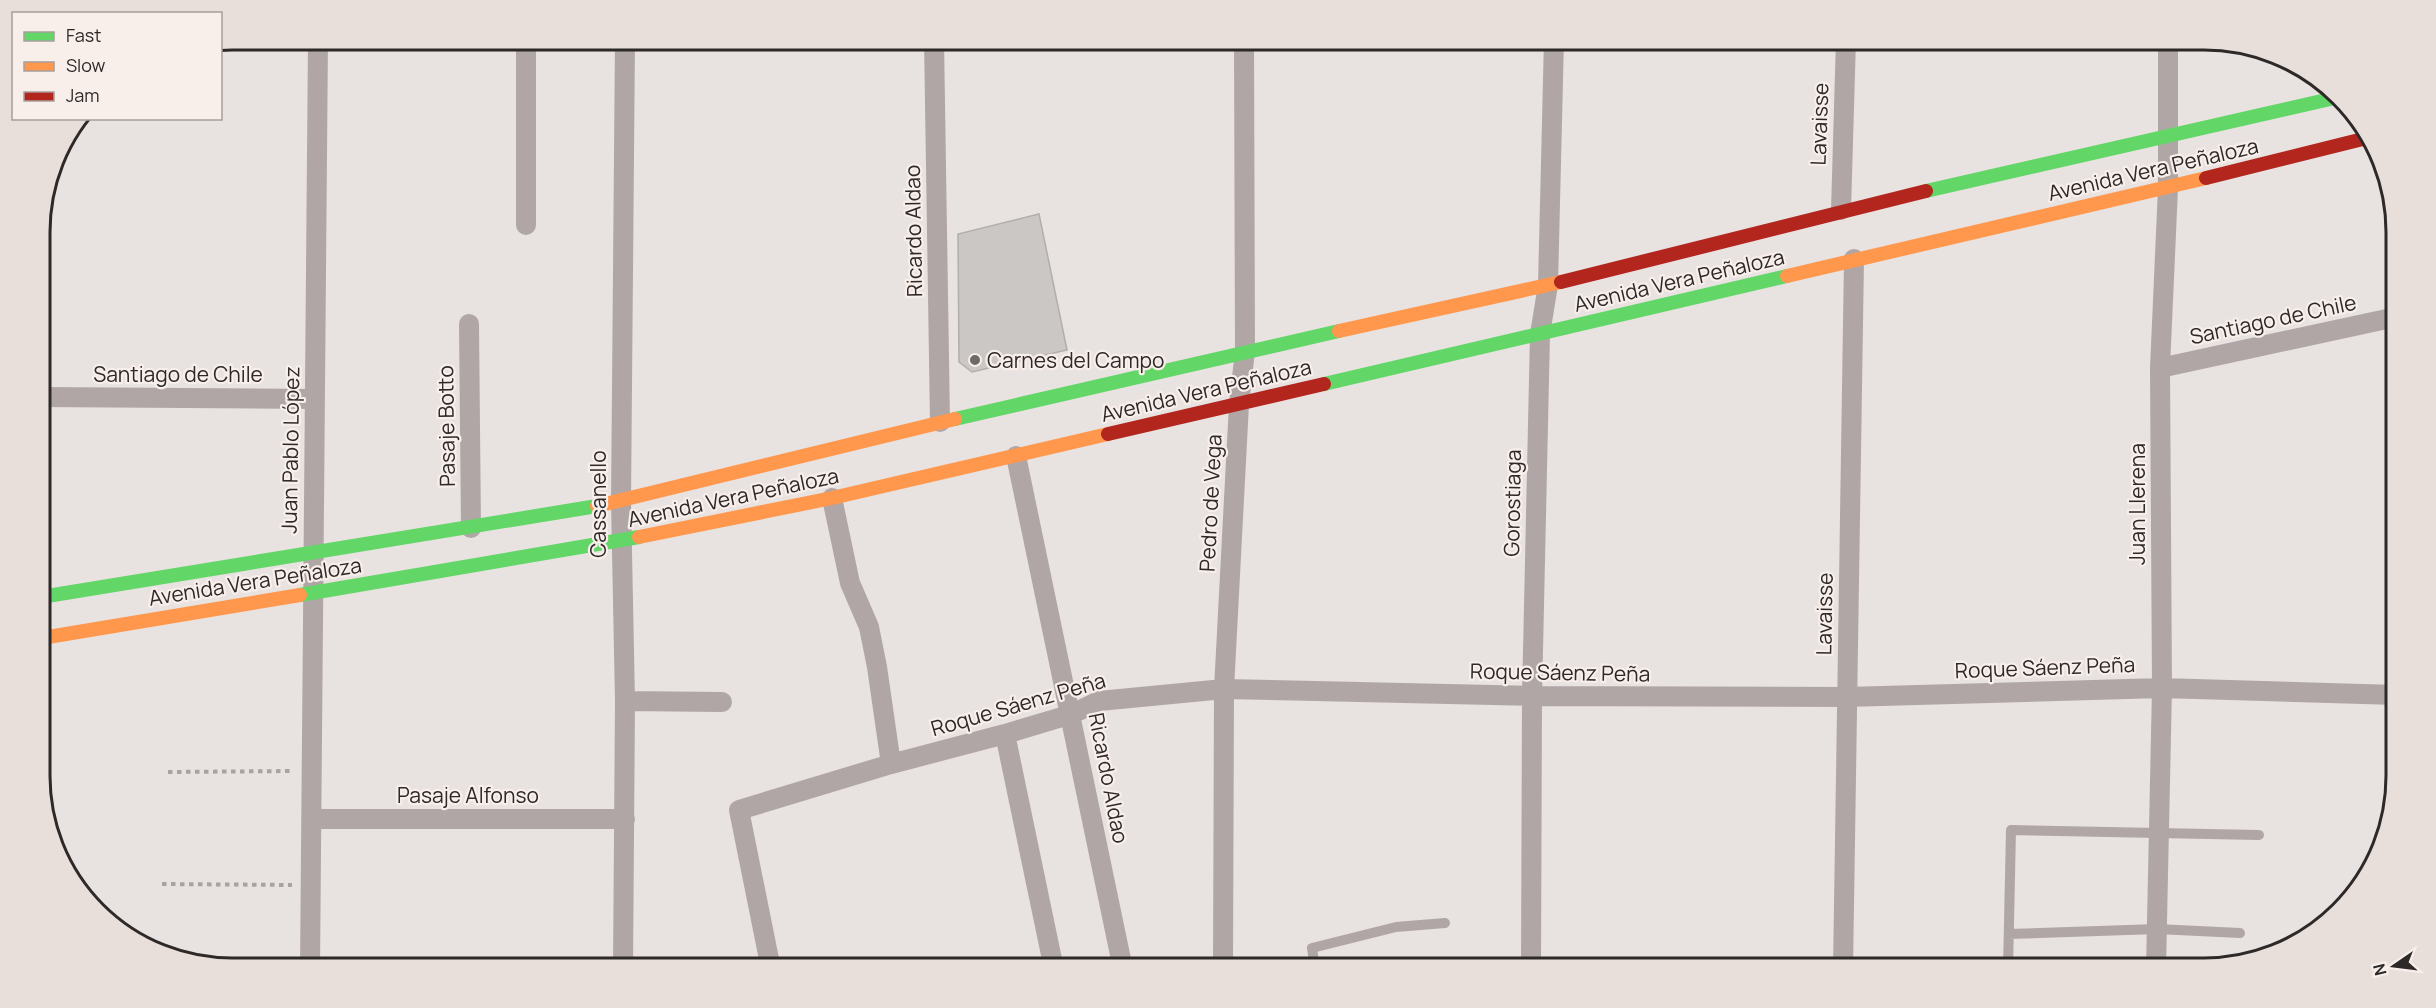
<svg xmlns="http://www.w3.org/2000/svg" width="2436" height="1008" viewBox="0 0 2436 1008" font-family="Manrope,sans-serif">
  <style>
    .building { fill: #cbc7c5; stroke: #b2aeac; stroke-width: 1.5 }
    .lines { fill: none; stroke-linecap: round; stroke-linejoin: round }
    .path { stroke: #aaa2a2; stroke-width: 4; stroke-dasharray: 4.5 4.5; stroke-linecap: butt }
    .lane { stroke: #b1a6a6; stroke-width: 10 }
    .street { stroke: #b1a6a6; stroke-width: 20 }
    .fast { stroke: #63d668; stroke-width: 14 }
    .slow { stroke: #ff974d; stroke-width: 14 }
    .jam { stroke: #b3261e; stroke-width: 14 }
    .poi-dot { fill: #6e6a68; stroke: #f8eeea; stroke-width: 2 }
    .labels { text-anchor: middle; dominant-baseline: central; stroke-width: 4.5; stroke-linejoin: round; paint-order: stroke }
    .street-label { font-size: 21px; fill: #2d2928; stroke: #f8eeea }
    .poi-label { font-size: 21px; fill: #2d2928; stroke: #f8eeea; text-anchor: start }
    .rim { fill: none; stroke: #2d2928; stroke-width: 3 }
  </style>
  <rect width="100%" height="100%" fill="#e8e2e0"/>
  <path class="building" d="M1039 214 1067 350 972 372 959 362 958 234Z"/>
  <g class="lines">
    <path class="path" d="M168 772 292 771
      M162 884 292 885"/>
    <path class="lane" d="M2009 934 2157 929 2240 933
      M1315 969 1312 948 1396 927 1445 923
      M2008 969 2011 830 2259 835"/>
    <path class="street" d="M526 39V225
      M934 39 940 422
      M1841 210 1846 39
      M469 324 471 528
      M2160 368 2396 317
      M40 397 314 399
      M1016 456 1123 969
      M832 498 850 583 869 627 877 667 891 764
      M625 701 722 702
      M1005 734 1054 969
      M311 819H625
      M310 969 318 39
      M623 969 625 701 621 502 625 39
      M771 969 739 810 891 764 1005 734 1072 714 1099 701 1224 689 1532 696 1846 697 2162 688 2397 695
      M1223 969 1224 689 1239 404 1245 351 1244 39
      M1531 969 1532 696 1540 334 1548 285 1554 39
      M1843 969 1854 259
      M2156 969 2162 688 2160 368 2168 188V39"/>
    <path class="fast" d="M1926 191 2339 97
      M1324 384 1787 276
      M955 419 1339 331
      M300 595 639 537
      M41 597 597 506"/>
    <path class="slow" d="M1787 276 2206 178
      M1339 331 1561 282
      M597 506 955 419
      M639 537 832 498 1108 434
      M42 638 300 595"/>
    <path class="jam" d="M2206 178 2371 137
      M1561 282 1926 191
      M1108 434 1324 384"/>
  </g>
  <circle class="poi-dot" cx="975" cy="360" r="6"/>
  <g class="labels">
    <g class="street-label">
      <text transform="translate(1819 124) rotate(-88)">Lavaisse</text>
      <text transform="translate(2153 169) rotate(-13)">Avenida Vera Peñaloza</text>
      <text transform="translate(913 231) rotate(-91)">Ricardo Aldao</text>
      <text transform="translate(1679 280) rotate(-13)">Avenida Vera Peñaloza</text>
      <text transform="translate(2273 319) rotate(-12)">Santiago de Chile</text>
      <text x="178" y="374">Santiago de Chile</text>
      <text transform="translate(1206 390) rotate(-13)">Avenida Vera Peñaloza</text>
      <text transform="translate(446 426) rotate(-91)">Pasaje Botto</text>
      <text transform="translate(290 450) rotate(-89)">Juan Pablo López</text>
      <text transform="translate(733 497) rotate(-12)">Avenida Vera Peñaloza</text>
      <text transform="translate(1210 503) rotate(-87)">Pedro de Vega</text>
      <text transform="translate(1512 503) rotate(-89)">Gorostiaga</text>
      <text transform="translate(598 504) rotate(-90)">Cassanello</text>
      <text transform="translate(2137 504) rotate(-90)">Juan Llerena</text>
      <text transform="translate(255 581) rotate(-9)">Avenida Vera Peñaloza</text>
      <text transform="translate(1824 614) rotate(-89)">Lavaisse</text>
      <text transform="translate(2045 667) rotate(-2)">Roque Sáenz Peña</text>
      <text transform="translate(1560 672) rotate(1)">Roque Sáenz Peña</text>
      <text transform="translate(1018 704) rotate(-16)">Roque Sáenz Peña</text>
      <text transform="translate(1109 778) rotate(79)">Ricardo Aldao</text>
      <text x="468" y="795">Pasaje Alfonso</text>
    </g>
    <g class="poi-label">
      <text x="987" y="360">Carnes del Campo</text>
    </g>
  </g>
  <path d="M0 0H2436V1008H0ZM232 50H2204A182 182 0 0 1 2386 232V776A182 182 0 0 1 2204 958H232A182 182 0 0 1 50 776V232A182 182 0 0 1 232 50Z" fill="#e8deda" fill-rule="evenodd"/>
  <path class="rim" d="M232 50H2204A182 182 0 0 1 2386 232V776A182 182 0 0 1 2204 958H232A182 182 0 0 1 50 776V232A182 182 0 0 1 232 50Z"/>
  <rect x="12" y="12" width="210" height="108" fill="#f8eeea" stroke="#a79f9c" stroke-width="1.5"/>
  <rect x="24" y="32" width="30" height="9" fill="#63d668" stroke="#a79f9c" stroke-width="1.5"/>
  <text x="66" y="42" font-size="18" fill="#2d2928">Fast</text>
  <rect x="24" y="62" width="30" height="9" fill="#ff974d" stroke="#a79f9c" stroke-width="1.5"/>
  <text x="66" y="72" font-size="18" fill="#2d2928">Slow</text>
  <rect x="24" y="92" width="30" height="9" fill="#b3261e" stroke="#a79f9c" stroke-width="1.5"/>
  <text x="66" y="102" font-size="18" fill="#2d2928">Jam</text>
  <g transform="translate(2394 966) rotate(256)" stroke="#f8eeea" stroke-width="4.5" paint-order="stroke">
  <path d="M0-4.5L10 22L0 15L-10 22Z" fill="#2d2928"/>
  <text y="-9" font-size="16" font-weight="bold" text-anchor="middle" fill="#2d2928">N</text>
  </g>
</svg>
